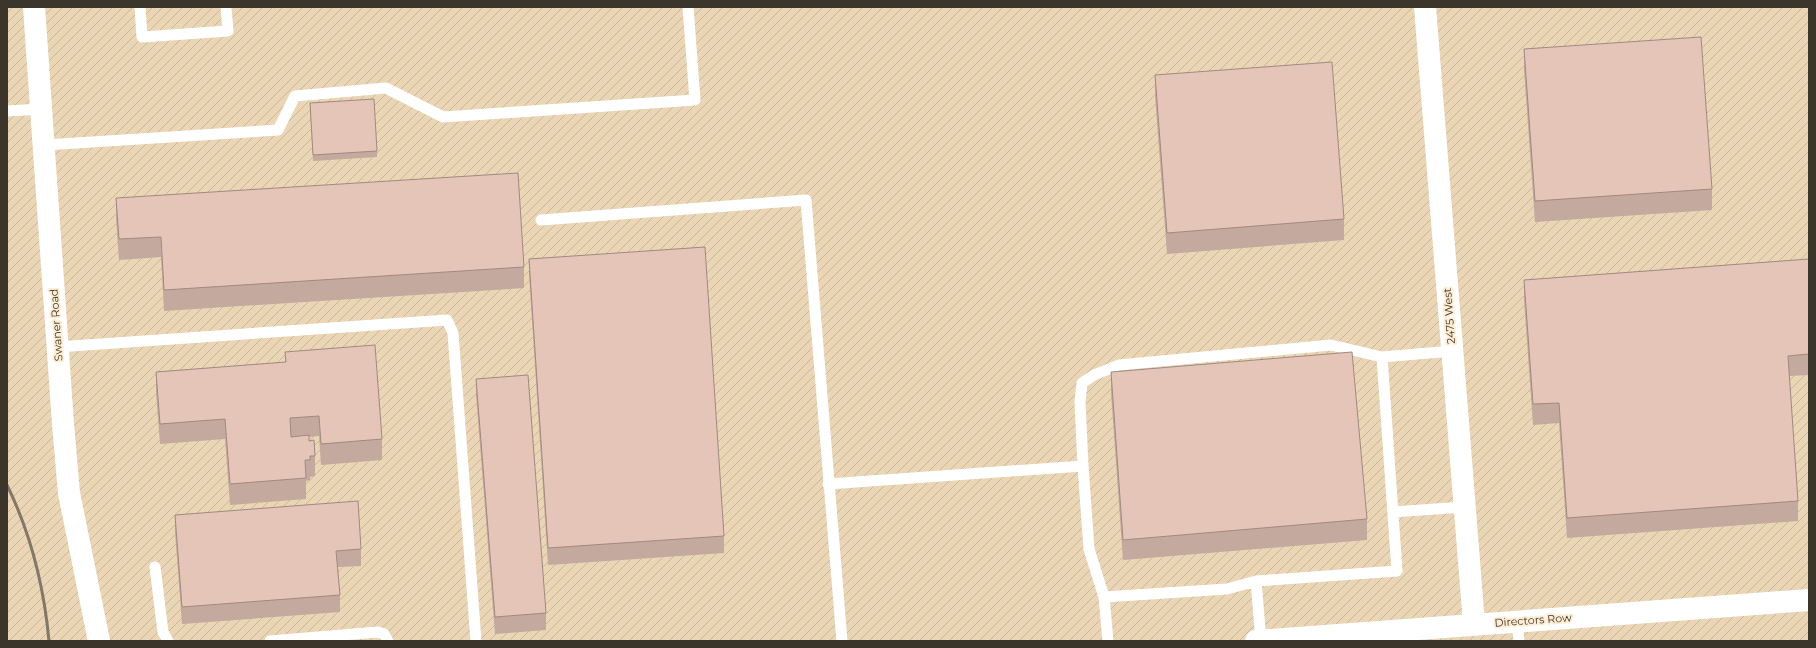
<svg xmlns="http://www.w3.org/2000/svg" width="1816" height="648" viewBox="0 0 1816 648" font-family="Montserrat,sans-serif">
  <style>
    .industrial { fill: url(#industrial-furrows) }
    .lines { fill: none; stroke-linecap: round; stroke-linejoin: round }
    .lane { stroke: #fff; stroke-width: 11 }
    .street { stroke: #fff; stroke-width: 22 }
    .rail { stroke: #837867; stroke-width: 3 }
    .wall { fill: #c4a99e }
    .building { fill: #e4c5b8; stroke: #a08a81 }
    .labels { text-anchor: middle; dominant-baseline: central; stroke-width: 4; stroke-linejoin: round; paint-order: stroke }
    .street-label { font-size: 11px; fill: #3c352b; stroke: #feedd2 }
  </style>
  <defs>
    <pattern id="industrial-furrows" width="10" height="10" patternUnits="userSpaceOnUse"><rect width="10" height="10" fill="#ead5b4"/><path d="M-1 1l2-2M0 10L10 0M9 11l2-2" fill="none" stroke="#cab79b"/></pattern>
  </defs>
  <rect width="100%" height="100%" fill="#f1e0c5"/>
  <path class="industrial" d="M7 7H1809V641H7Z"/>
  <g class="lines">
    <path class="lane" d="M140 7 142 37 228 31 226 7
      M7 111 42 109
      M45 145 278 130 295 96 386 88 443 117 695 100 688 7
      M541 220 806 200 842 641
      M57 347 447 320 453 333 476 641
      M1083 466 1080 402 1082 383 1094 375 1119 365 1331 345 1382 357
      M828 484 1083 466 1089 549 1104 597
      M1393 512 1464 507
      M155 567 163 632 168 641
      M1256 581 1261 641
      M1517 621 1519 641
      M270 641 378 632 384 634 388 641
      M1108 641 1104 597 1227 589 1256 581 1397 571 1382 357 1452 351"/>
    <path class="street" d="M34 7 63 424 69 493 99 641
      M1425 7 1474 624
      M1256 641 1809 600"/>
    <path class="rail" d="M7 485C31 534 44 587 49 641"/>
  </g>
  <path class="wall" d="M1524 49 1712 189V210L1535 222 1524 70Z
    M1155 75 1344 219V240L1167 254 1155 96Z
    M310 103 377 151V157L313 161Z
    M116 198 524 267V288L164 311 161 257 119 260 116 219Z
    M529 259 724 536V553L548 565 529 275Z
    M1809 259V375L1789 376 1798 501V521L1567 538 1559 423 1533 425 1524 300V280Z
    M285 352 382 439V460L321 465 319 436 309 437V441L315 456V476L310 477V480L306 481V499L230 505 225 439 160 444 156 392V372L285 362Z
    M1111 372 1367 519V540L1123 560 1111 393Z
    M476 379 546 613V630L495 634 476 395Z
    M175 515 361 549V566L338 567 340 595V612L182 624 175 532Z"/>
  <path class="building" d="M1701 37 1712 189 1535 201 1524 49Z
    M1332 62 1344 219 1167 233 1155 75Z
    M374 99 377 151 313 155 310 103Z
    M518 173 524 267 164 290 161 237 119 239 116 198Z
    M705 247 724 536 548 548 529 259Z
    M1809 259V354L1788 356 1798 501 1567 518 1559 403 1533 404 1524 280Z
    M375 345 382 439 321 444 319 416 290 418 291 437 309 435V441L314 440 315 456H310V460H305L306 478 230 484 225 419 160 424 156 372 286 362 285 352Z
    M1352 352 1367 519 1123 540 1111 372Z
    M528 375 546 613 495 617 476 379Z
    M358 501 361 549 336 551 340 595 182 607 175 515Z"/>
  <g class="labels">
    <g class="street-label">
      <text transform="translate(1449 316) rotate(-94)">2475 West</text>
      <text transform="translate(56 325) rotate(-94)">Swaner Road</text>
      <text transform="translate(1533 620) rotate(-4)">Directors Row</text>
    </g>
  </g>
  <rect width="1816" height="648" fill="none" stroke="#3c352b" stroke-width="16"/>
</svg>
